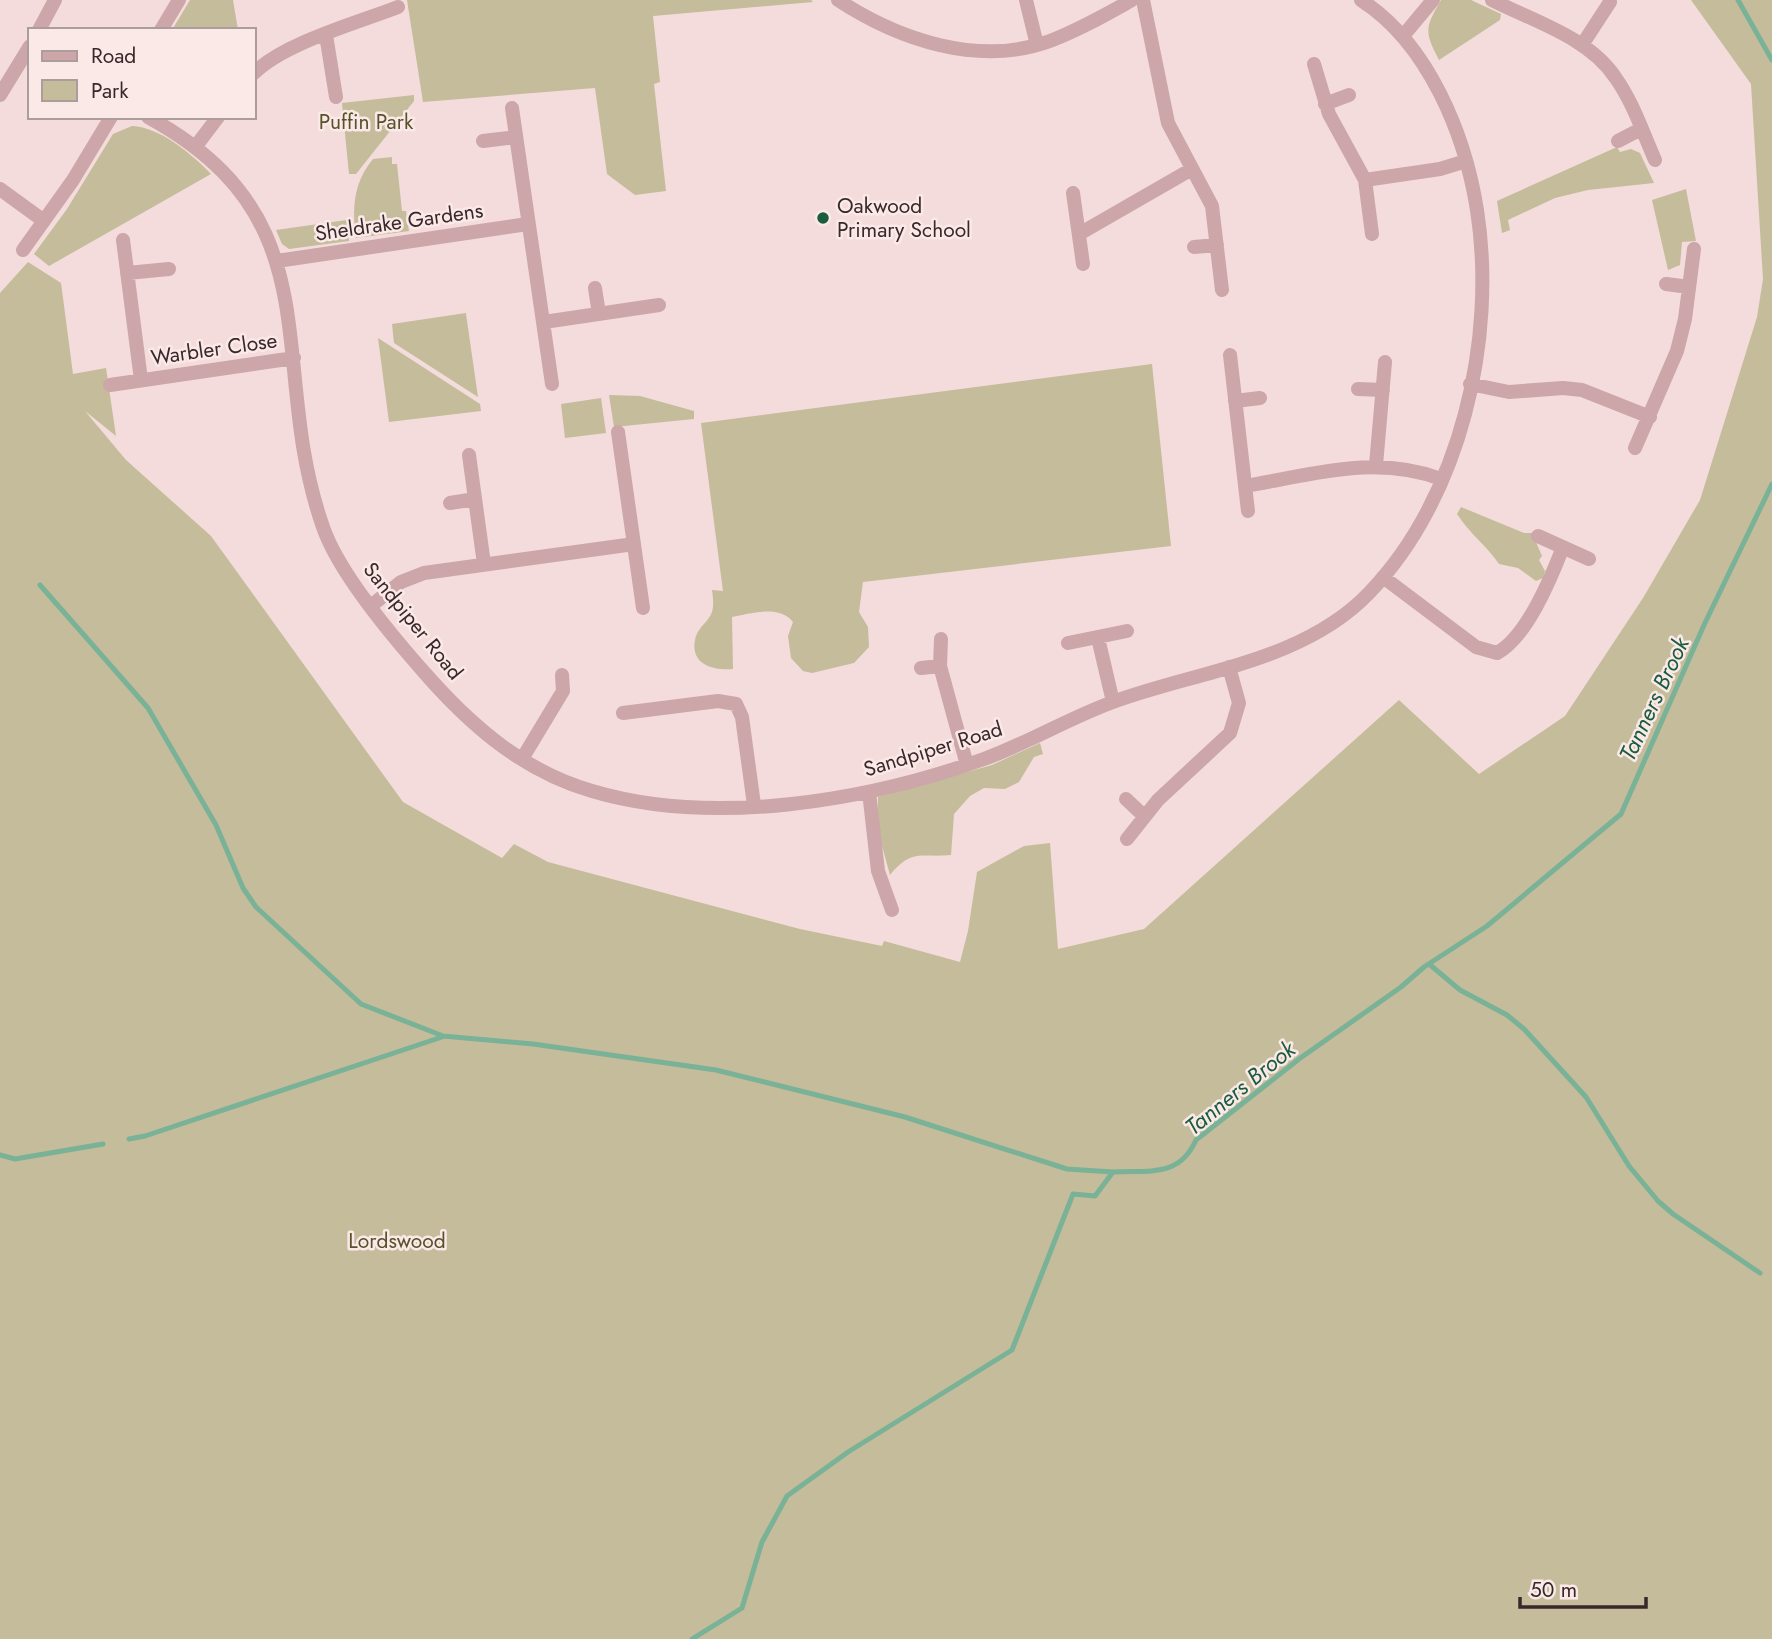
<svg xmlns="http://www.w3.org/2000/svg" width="1772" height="1639" viewBox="0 0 1772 1639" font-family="Jost,sans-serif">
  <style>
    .green { fill: #c4bc9a }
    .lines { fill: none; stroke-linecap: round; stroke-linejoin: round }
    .stream { stroke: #79b297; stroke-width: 5 }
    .minor { stroke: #cca6a9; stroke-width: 14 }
    .poi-dot { fill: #1a5c3e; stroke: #fbe9e8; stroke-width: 2.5 }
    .labels { text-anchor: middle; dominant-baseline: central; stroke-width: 5; stroke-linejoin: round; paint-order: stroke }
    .park-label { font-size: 21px; fill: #58512a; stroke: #fbe9e8 }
    .poi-label { font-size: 21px; fill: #38282b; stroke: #fbe9e8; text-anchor: start }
    .street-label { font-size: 21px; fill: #38282b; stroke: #fbe9e8 }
    .water-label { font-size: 23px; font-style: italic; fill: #1a5c3e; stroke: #fbe9e8 }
  </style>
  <rect width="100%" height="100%" fill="#f3dcdb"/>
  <path class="green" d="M190 0H233L238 30H172Z
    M407 0H811L813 2 653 16 660 82 654 84 666 191 635 195 607 174 595 88 423 102Z
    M1441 0H1471L1501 14 1500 20 1439 60C1424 31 1425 28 1441 0Z
    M1691 0H1772V1639H0V293L28 262 61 283 73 374 106 368 116 436 85 411 126 460 211 536 403 802 502 858 514 844 548 862 800 929 882 946 884 941 960 962 968 931 977 872 1024 846 1050 843 1058 949 1144 929 1399 700 1479 774 1565 716 1643 598 1700 500 1757 317 1763 279 1751 84Z
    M414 95V101L356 174H349L342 103Z
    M132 126C160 127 193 155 211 174L49 266 34 254 67 209 113 134Z
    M1617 147 1620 152 1631 149 1640 153 1654 183 1588 190 1555 198 1508 220 1510 230 1502 233 1497 201Z
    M392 157V164H397L402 211H406L409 231 356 238C352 209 353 183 373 159Z
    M1686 189 1696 241 1682 242 1680 265 1668 270 1652 200Z
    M347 220 349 241 289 249 282 244 276 230Z
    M466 313V314L478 397 394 343 392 324Z
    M378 338 480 404 481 411 389 422Z
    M1152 364 1171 546 863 582 859 612 868 627 869 647 854 663 812 673 803 671 791 658 788 636 793 622C780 605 751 613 732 617L733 669C711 671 688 663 696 636 699 627 709 621 712 612 714 605 713 597 712 590L723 591 701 423Z
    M609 395 640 396 694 411V419L614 427Z
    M601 398 606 433 565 438 561 404Z
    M1461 507 1524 533H1532L1542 556 1539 560 1545 571 1543 578 1536 581 1518 568 1499 564C1487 546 1469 533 1457 514Z
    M1040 743 1043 754 1034 757 1019 782 1005 789 984 788 970 796 954 814 951 855C921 858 912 848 890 875L878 831V797L992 765Z"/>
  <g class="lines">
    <path class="stream" d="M1738 0 1772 60
      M40 585 148 708 216 825 243 888 256 907 361 1004 443 1036 533 1044 716 1070 905 1117 1067 1169 1113 1172
      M1429 964 1460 990 1507 1015 1524 1029 1586 1097 1629 1166 1658 1201 1673 1214 1760 1273
      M129 1139 145 1136 442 1037
      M0 1155 15 1159 103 1144
      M692 1639 742 1608 762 1542 787 1496 848 1452 1012 1350 1073 1194 1095 1196 1113 1172C1149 1170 1179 1178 1196 1140L1299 1059 1401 987 1424 967 1487 926 1621 814 1704 625 1772 484"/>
    <path class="minor" d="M838 0C899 40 979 67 1050 41 1079 30 1105 15 1132 0
      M1026 0 1037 45
      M1143 0 1168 123 1212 206 1222 290
      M1492 0C1533 21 1588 37 1615 77 1633 102 1643 133 1655 160
      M39 30 55 0
      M161 30 179 0
      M326 35 336 97
      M1403 36 1433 0
      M1582 45 1610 2
      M1314 64 1329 114 1365 180 1372 234
      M254 73C284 43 357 23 398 7
      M0 95 30 46
      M1325 104 1349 95
      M512 108 552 384
      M148 117C338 221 265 362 323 527 339 574 397 642 431 680 476 730 526 772 592 791 713 827 867 801 984 759 1028 743 1069 718 1113 702 1197 671 1303 662 1369 593 1461 498 1497 338 1477 210 1465 134 1428 43 1361 0
      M483 141 516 137
      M1618 141 1641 129
      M196 146 218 117
      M1365 180 1440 169 1466 161
      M0 189 44 221
      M1073 193 1083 264
      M1079 234 1192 169
      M123 240 141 380
      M1194 247 1217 245
      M23 250 73 180 111 117
      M277 261 528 224
      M127 273 169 269
      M1666 284 1689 287
      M595 288 599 314
      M544 322 659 305
      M1230 355 1248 511
      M1470 384 1509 392 1563 388 1582 390 1650 417
      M110 385 294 358
      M1358 389 1383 390
      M1235 401 1260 398
      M618 432 643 608
      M1635 448 1677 351 1685 319 1694 249
      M469 455 484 564
      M1376 465 1385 362
      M1245 486C1312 475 1375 454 1441 479
      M450 503 475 499
      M1538 536 1589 559
      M1383 577 1476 647 1497 653C1527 637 1551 578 1563 547
      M372 605 401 582 424 573 634 544
      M1098 638 1113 702
      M941 639 940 666 967 765
      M1068 643 1127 631
      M921 668 940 666
      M623 713 718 701 736 704 742 717 754 805
      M522 759 563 691 562 675
      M869 792 878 871 892 910
      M1126 799 1144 816
      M1127 839 1158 800 1230 733 1239 703 1229 667"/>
  </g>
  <circle class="poi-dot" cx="823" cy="218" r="7"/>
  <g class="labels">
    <g class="park-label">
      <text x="366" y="122">Puffin Park</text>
      <text x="397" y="1241">Lordswood</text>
    </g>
    <g class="poi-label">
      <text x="837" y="206">Oakwood<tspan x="837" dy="24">Primary School</tspan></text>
    </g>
    <g class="street-label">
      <text transform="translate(399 222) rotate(-8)">Sheldrake Gardens</text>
      <text transform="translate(214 349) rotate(-8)">Warbler Close</text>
      <text transform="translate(413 621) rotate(51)">Sandpiper Road</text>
      <text transform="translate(933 749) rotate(-17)">Sandpiper Road</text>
    </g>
    <g class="water-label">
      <text transform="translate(1654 699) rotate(-65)">Tanners Brook</text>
      <text transform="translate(1240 1088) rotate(-39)">Tanners Brook</text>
    </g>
  </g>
  <rect x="28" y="28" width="228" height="91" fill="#fbe9e8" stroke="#ad9c9c" stroke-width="2"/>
  <rect x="42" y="51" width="35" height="10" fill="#cca6a9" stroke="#ad9c9c" stroke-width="2"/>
  <text x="91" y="63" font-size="21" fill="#38282b">Road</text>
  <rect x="42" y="80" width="35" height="21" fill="#c4bc9a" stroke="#ad9c9c" stroke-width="2"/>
  <text x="91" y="98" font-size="21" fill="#38282b">Park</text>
  <path d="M1520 1597v10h126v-10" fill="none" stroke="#38282b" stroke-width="3.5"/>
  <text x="1530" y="1597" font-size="21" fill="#38282b" stroke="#fbe9e8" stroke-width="5" paint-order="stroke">50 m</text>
</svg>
